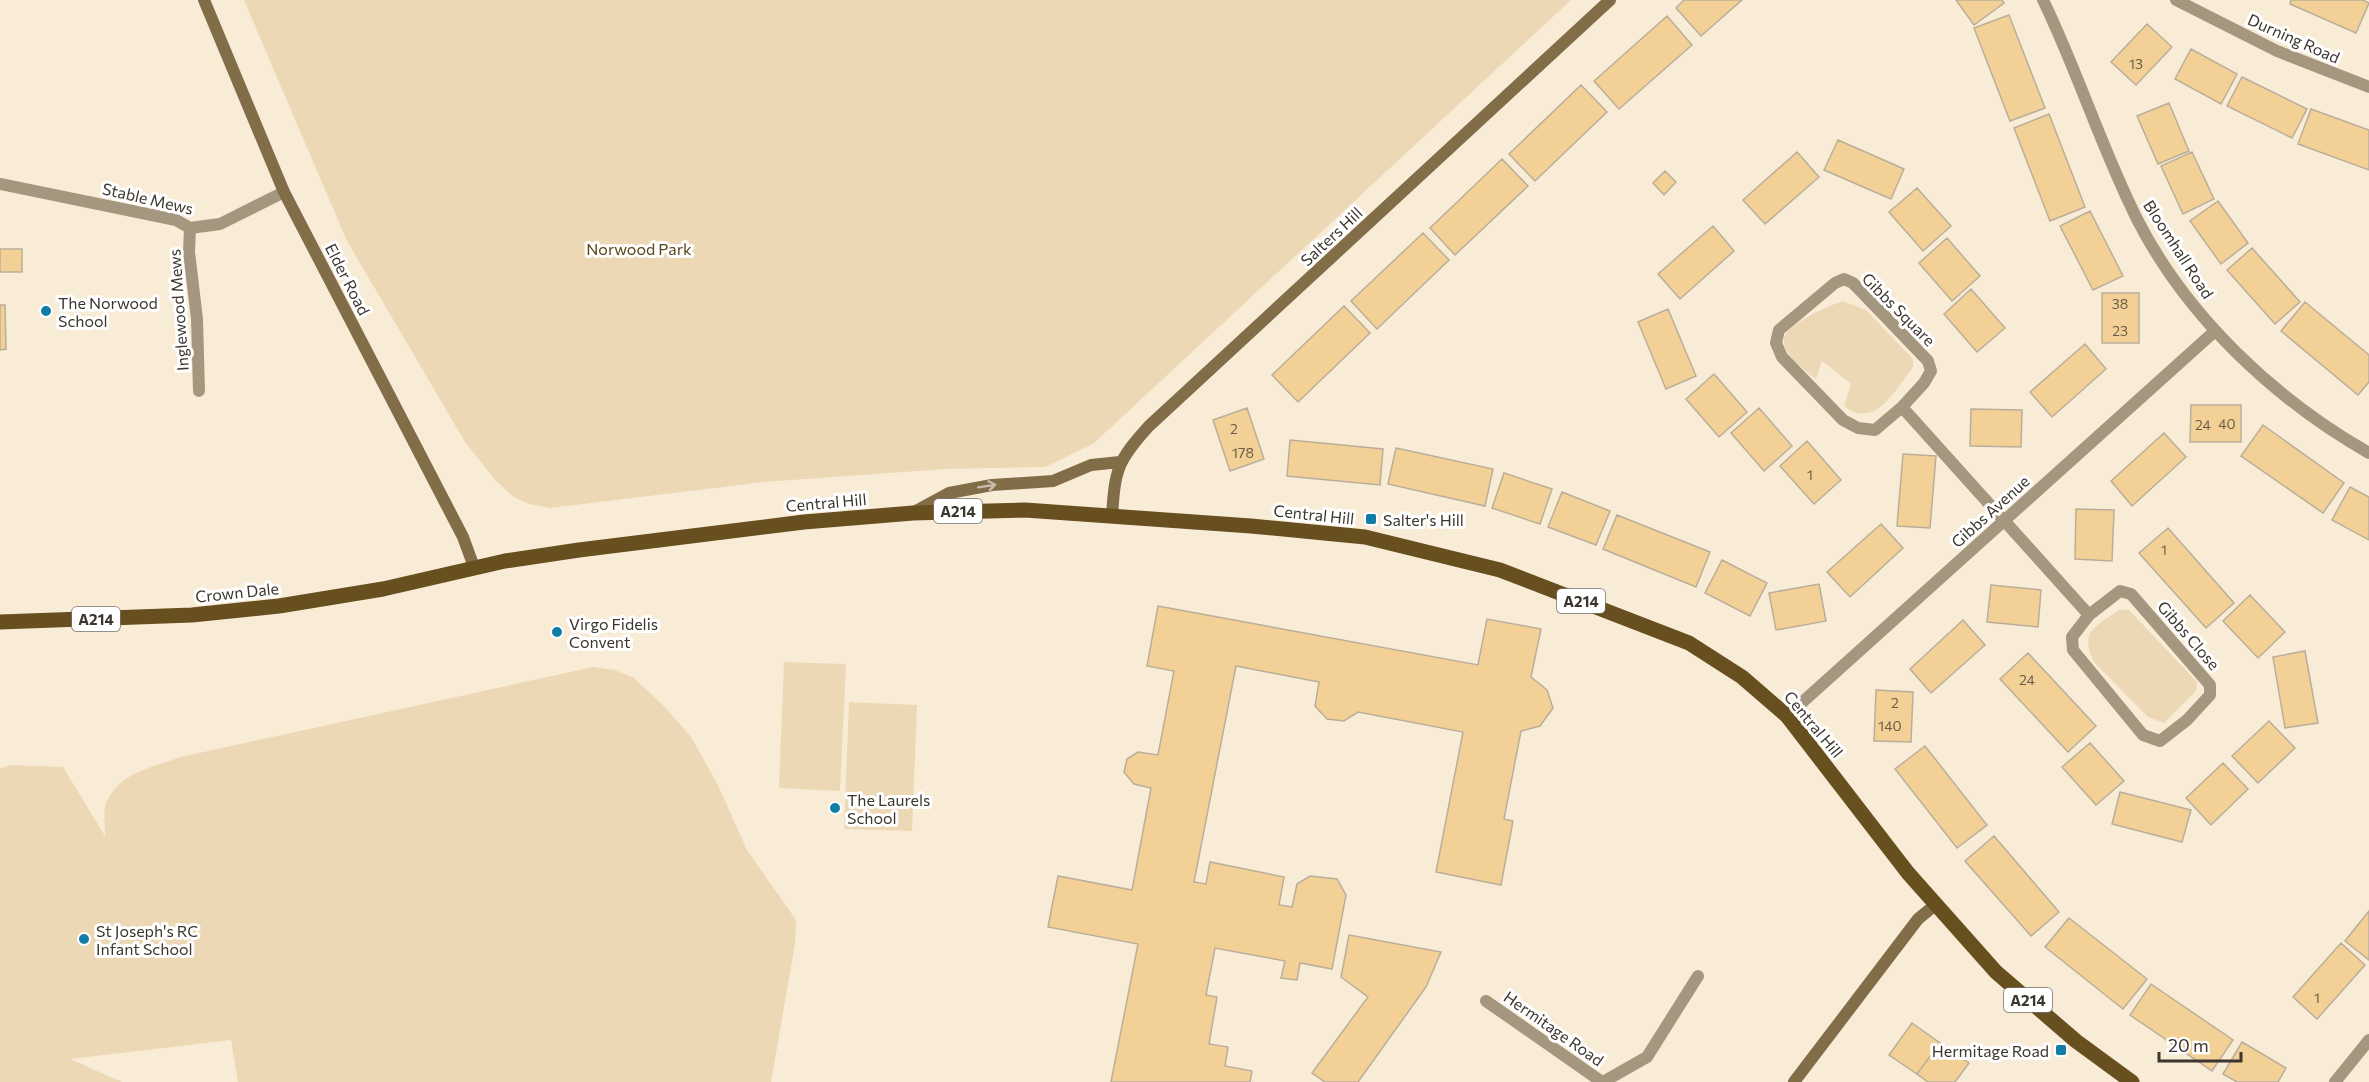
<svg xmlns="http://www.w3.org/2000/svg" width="2369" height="1082" viewBox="0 0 2369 1082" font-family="Commissioner,sans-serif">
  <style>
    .green { fill: #edd8b5 }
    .building { fill: #f3d196; stroke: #baae9a; stroke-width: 1.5 }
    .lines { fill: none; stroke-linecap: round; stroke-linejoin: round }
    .street { stroke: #a5977f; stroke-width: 12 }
    .secondary { stroke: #826d49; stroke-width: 12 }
    .primary { stroke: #684f20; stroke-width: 15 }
    .oneway { stroke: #c7bdad }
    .poi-dot { fill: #0f7da6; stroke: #fff; stroke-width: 2 }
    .labels { text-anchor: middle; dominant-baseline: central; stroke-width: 6; stroke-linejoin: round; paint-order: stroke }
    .number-label { font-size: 14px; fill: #695d48 }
    .shield { fill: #fff; stroke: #76726d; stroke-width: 1.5 }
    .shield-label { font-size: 15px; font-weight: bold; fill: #3b362e }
    .street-label { font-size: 16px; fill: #3b362e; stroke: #fff }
    .park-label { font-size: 16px; fill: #5a4315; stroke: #fff }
    .poi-label { font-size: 16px; fill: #3b362e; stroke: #fff; text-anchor: start }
  </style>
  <rect width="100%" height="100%" fill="#f9ecd7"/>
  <path class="green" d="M244 0H1571L1093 444 1045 467 946 469 764 482 550 508 529 504 514 497 495 480 465 442 347 241Z
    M1843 301 1866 310 1913 359V367C1896 388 1876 431 1844 406L1851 384 1822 361 1816 379C1806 371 1781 353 1784 339 1786 324 1830 305 1843 301Z
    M2119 610H2129L2197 682 2196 691 2164 723 2148 717 2094 662C2079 631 2095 627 2119 610Z
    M784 662 846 664 840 791 779 788Z
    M593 667 615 670 634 678 664 706 691 737 717 783 747 850 796 920 795 944 771 1082H238L231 1040 70 1059 122 1082H0V769L10 765 63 767 105 836C106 827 103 816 105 807 114 774 153 767 181 757Z
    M849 702 917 705 912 831 844 829Z"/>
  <path class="building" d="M1684 0H1742L1701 36 1676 8Z
    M1956 0H2002L2004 3 1974 25Z
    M2291 0H2363L2369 3 2356 33 2290 4Z
    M2009 15 2045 108 2010 121 1974 28Z
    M1667 16 1692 45 1619 109 1594 81Z
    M2147 24 2172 47 2136 85 2111 62Z
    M2191 49 2237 74 2221 104 2175 79Z
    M2242 77 2307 109 2292 138 2227 106Z
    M1581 85 1607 112 1535 181 1509 154Z
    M2169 103 2189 151 2158 164 2137 116Z
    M2311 109 2369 130V170L2298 144Z
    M2049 114 2085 207 2050 221 2014 128Z
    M1838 140 1904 169 1891 199 1824 170Z
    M1797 152 1819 177 1765 224 1743 200Z
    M2192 152 2214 199 2183 214 2161 166Z
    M1502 159 1528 186 1455 255 1430 228Z
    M1665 171 1676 182 1664 195 1653 183Z
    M1917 188 1951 226 1923 251 1889 212Z
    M2218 201 2248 243 2221 264 2190 221Z
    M2090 211 2123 276 2093 290 2060 226Z
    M1713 226 1734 251 1680 299 1658 274Z
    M1423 233 1449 260 1377 329 1351 301Z
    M1947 238 1980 276 1952 301 1919 263Z
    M2252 248 2300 302 2275 324 2227 270Z
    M0 249H22V272H0Z
    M1971 289 2005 328 1977 352 1944 314Z
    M2102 293H2139V343H2102Z
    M2305 302 2369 355V382L2358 395 2281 331Z
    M0 305H5L6 349 0 350Z
    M1344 306 1370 333 1298 402 1272 375Z
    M1668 309 1696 376 1666 389 1638 322Z
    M2085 344 2106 369 2052 417 2030 392Z
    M1714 374 1747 412 1719 437 1686 399Z
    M2191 405H2241V442H2190Z
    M1247 408 1264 459 1230 471 1213 420Z
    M1759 408 1792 446 1764 471 1731 433Z
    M1971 409 2022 410 2021 447 1970 446Z
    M2263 425 2344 483 2323 513 2241 456Z
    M2164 433 2186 457 2132 506 2111 481Z
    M1290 440 1383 449 1380 485 1287 476Z
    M1807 441 1841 480 1814 504 1780 466Z
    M1396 448 1493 469 1485 506 1388 484Z
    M1903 454 1936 456 1930 528 1897 526Z
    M1504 473 1552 489 1540 524 1492 508Z
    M2350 487 2369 497V540L2332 520Z
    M1562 492 1610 511 1596 545 1548 527Z
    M2076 509 2114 510 2112 561 2075 559Z
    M1617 515 1710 552 1696 587 1603 549Z
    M1881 524 1903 548 1850 597 1827 572Z
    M2168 528 2234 603 2206 628 2139 553Z
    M1722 560 1767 583 1750 616 1705 593Z
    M1819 584 1826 621 1776 630 1769 593Z
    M1991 585 2041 590 2038 627 1987 622Z
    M2250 595 2285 632 2258 658 2223 621Z
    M1158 606 1478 665 1487 619 1541 629 1531 677 1547 690 1553 708 1540 726 1521 731 1504 819 1513 821 1501 885 1436 872 1463 732 1358 712 1344 721 1327 719 1315 706 1319 682 1236 666 1194 882 1206 884 1210 862 1284 877 1279 905 1292 907 1297 884 1310 876 1337 879 1346 895 1332 969 1300 963 1297 980 1281 978 1285 961 1215 948 1206 995 1217 997 1209 1044 1228 1047 1225 1066 1252 1071 1250 1082H1111L1138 944 1048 927 1058 876 1132 890 1151 788 1134 784 1124 772 1127 759 1138 752 1158 755 1174 671 1147 666Z
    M1963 620 1985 645 1931 693 1910 669Z
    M2305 651 2318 723 2285 728 2273 657Z
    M2028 653 2096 726 2068 752 2000 679Z
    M1876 690 1913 692 1911 742 1874 741Z
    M2269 721 2295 748 2258 783 2232 756Z
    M2090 743 2124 781 2096 805 2062 767Z
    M1925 746 1987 825 1957 848 1895 769Z
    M2223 763 2248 789 2211 825 2186 798Z
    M2120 792 2191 810 2182 842 2112 824Z
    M1994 836 2059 912 2031 936 1965 861Z
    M2369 911V960L2345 941Z
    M2069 918 2147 979 2123 1009 2045 947Z
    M1349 935 1441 952 1426 987 1358 1082H1325L1312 1073 1368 997 1341 977Z
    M2341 943 2365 965 2317 1019 2293 997Z
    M2151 984 2233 1040 2212 1071 2130 1015Z
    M1912 1023 1940 1043 1917 1074 1889 1055Z
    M2242 1042 2286 1068 2278 1082H2237L2223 1074Z
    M1940 1043 1969 1063 1955 1082H1928L1917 1074Z"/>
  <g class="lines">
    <path class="street" d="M2043 0C2078 72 2102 150 2138 221 2188 318 2276 400 2369 453
      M2176 0 2277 51 2369 87
      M0 184 176 220 190 228 220 224 284 192
      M190 228 189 252 197 319 199 391
      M1902 407 1924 383 1931 371 1928 361 1853 283 1844 279 1835 283 1779 330 1776 343 1782 357 1843 420 1858 428 1875 430 1902 407 2089 615 2120 591 2131 594 2210 685V695L2187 720 2160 741 2143 735 2073 650 2072 637 2089 615
      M1787 716 2215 331
      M1486 1001 1602 1082
      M1603 1082 1647 1057 1698 976
      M2335 1082 2369 1040"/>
    <path class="secondary" d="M204 0 284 192 463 537 474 567
      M914 512 949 493 992 485 1053 481 1091 465 1120 462
      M1112 516C1115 470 1117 461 1149 426L1610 0
      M1794 1082 1918 919 1935 905"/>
    <path class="primary" d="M0 622 192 615 279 606 383 589 505 561 579 550 804 522 913 513 1025 510 1251 526 1365 537 1500 570 1689 643 1742 677 1787 716 1908 873 1996 972 2076 1041 2132 1082"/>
  </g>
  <defs><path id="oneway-shaft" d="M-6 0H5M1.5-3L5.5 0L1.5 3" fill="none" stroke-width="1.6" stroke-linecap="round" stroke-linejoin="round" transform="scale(1.5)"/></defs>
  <use class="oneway" href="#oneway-shaft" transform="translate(987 486) rotate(-9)"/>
  <g class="poi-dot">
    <circle cx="46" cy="311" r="6"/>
    <rect x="1365" y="513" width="12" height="12" rx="3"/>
    <circle cx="557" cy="632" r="6"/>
    <circle cx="835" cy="808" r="6"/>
    <circle cx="84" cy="939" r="6"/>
    <rect x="2055" y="1044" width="12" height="12" rx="3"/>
  </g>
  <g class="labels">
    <g class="number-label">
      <text x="2136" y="63">13</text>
      <text x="2120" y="303">38</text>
      <text x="2120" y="330">23</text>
      <text x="2227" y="423">40</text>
      <text x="2203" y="424">24</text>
      <text x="1234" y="428">2</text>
      <text x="1243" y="452">178</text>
      <text x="1810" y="474">1</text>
      <text x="2164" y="549">1</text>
      <text x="2027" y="679">24</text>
      <text x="1895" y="702">2</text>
      <text x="1890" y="725">140</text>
      <text x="2317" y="997">1</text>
    </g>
    <g class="shield">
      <rect x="934" y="499" width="48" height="24" rx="4.5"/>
      <rect x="1557" y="589" width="48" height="24" rx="4.5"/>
      <rect x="72" y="607" width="48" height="24" rx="4.5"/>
      <rect x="2004" y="988" width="48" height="24" rx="4.5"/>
    </g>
    <g class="shield-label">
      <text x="958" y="511">A214</text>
      <text x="1581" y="601">A214</text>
      <text x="96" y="619">A214</text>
      <text x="2028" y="1000">A214</text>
    </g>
    <g class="street-label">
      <text transform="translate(2294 38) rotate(24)">Durning Road</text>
      <text transform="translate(148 198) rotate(13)">Stable Mews</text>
      <text transform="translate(1331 236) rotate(-43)">Salters Hill</text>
      <text transform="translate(2179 249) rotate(57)">Bloomhall Road</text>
      <text transform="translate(348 279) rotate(63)">Elder Road</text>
      <text transform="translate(1899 309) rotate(45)">Gibbs Square</text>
      <text transform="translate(178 310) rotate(-94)">Inglewood Mews</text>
      <text transform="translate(826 502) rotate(-5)">Central Hill</text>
      <text transform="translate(1990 511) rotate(-42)">Gibbs Avenue</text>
      <text transform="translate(1314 514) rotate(6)">Central Hill</text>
      <text transform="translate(237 592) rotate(-6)">Crown Dale</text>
      <text transform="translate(2189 635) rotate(49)">Gibbs Close</text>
      <text transform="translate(1814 724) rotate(50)">Central Hill</text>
      <text transform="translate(1554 1028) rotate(35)">Hermitage Road</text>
    </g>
    <g class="park-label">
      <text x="639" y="248">Norwood Park</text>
    </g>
    <g class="poi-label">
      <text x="58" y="302">The Norwood<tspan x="58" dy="18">School</tspan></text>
      <text x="1383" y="519">Salter's Hill</text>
      <text x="569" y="623">Virgo Fidelis<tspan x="569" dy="18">Convent</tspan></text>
      <text x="847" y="799">The Laurels<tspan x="847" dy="18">School</tspan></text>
      <text x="96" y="930">St Joseph's RC<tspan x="96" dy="18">Infant School</tspan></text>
      <text x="2049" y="1050" text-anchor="end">Hermitage Road</text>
    </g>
  </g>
  <path d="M2159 1052v9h82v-9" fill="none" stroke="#3b362e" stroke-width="3"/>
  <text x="2168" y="1052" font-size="18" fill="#3b362e" stroke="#ffffff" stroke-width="4.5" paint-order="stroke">20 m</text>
</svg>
